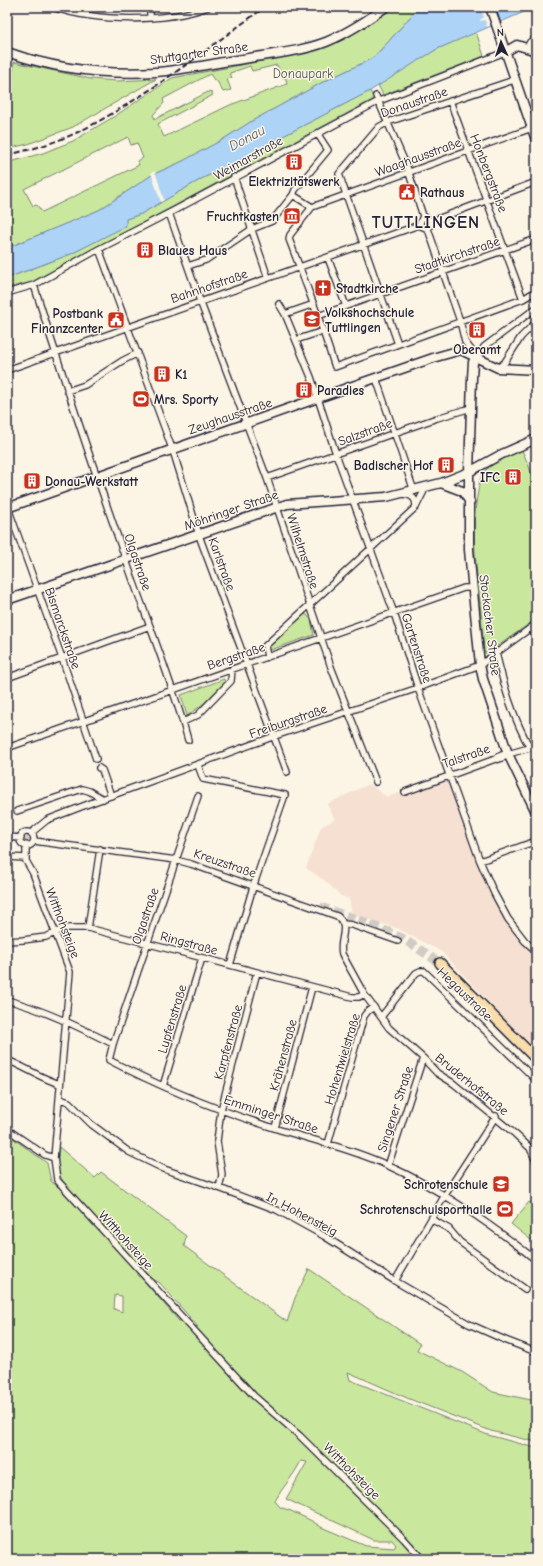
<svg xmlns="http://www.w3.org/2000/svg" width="543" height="1566" viewBox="0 0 543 1566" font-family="'Comic Neue',sans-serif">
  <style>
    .built { fill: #f6e0d1 }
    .green { fill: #cae79e; stroke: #76846c; fill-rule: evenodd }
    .water { fill: #add4f7; stroke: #758dac }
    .pier { fill: #fcf5e5 }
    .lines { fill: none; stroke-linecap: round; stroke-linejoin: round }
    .primary-tunnel { stroke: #d0cbc3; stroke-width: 9; stroke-dasharray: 9 4.5; stroke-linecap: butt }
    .street-casing { stroke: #22223b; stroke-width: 8 }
    .secondary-casing { stroke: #22223b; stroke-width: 11 }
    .primary-casing { stroke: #22223b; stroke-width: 12 }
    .street { stroke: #fcf5e5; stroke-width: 5.5 }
    .secondary { stroke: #fcf5e5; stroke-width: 8 }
    .primary { stroke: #f9deab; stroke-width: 9 }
    .rail { stroke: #22223b; stroke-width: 2; stroke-dasharray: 6 3; stroke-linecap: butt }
    .labels { text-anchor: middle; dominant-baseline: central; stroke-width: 3; stroke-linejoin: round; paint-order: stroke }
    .street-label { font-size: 13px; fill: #22223b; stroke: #fcf5e5 }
    .park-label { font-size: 13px; fill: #4c5354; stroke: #fcf5e5 }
    .poi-label { font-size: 13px; font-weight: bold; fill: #22223b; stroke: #fcf5e5; text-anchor: start }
    .water-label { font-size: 14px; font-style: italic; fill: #4c5773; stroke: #fcf5e5 }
    .district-label { font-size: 17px; font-weight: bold; letter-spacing: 1px; fill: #22223b; stroke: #fcf5e5 }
  </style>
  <rect width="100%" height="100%" fill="#fcf5e5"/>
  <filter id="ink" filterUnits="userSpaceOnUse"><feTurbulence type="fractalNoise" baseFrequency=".025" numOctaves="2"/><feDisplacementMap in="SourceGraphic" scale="8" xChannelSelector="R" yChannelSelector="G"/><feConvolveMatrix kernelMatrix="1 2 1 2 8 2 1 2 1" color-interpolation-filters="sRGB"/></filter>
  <g filter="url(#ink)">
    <path class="built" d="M450 775 480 860 508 920 536 952V1052L442 952 397 928 352 914 349 899 341 896 324 880 306 868 321 827 335 819 327 804 369 784 387 797Z"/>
    <path class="green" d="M393 7H419L389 41 374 57 365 62 323 82 252 121 222 140 181 162 152 175 99 210 7 248V163L43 153 73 141 115 116 172 78 309 52 333 44ZM277 65 282 77 286 79 287 84 230 105 164 137 158 124 213 95 210 91 155 119 153 115 164 103 163 99 210 74 214 80 217 81 223 92 231 90 227 79 232 78 230 73 250 66 252 71ZM128 137 131 145 137 143 143 158 137 161 139 165 42 212 37 205 33 206 24 189Z
      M476 32 484 56 383 95 378 85 437 49Z
      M14 62 91 79 117 81 156 79 73 127 28 144 7 149V70L13 71Z
      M370 91 374 99 32 282 7 288V278L71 254 125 226 126 219 141 214 203 178 236 163 285 135Z
      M522 450 536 483V619L488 653H484C483 640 482 626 481 613 477 572 470 532 478 491 479 484 480 476 485 471 494 461 510 456 522 450Z
      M304 614 307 615 311 620 314 635 270 650 268 648Z
      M224 679 225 682 203 704 187 716 181 695Z
      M7 1134 47 1163 51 1181 58 1187 66 1186C56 1173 57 1163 59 1147L95 1178 101 1172 186 1236 184 1246 287 1322 295 1298 309 1269 420 1344 417 1350 462 1372 493 1392 531 1400 536 1402V1442L491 1431 407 1398 348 1372 350 1380 488 1435 536 1448V1559H7ZM127 1253 153 1279 160 1283 198 1327 179 1321 123 1257ZM115 1295 122 1296V1312L114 1309ZM301 1461 307 1462 286 1499 374 1540H392L396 1545 394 1548 366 1546 321 1527 312 1521 291 1511 280 1507 275 1501C282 1487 294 1476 301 1461Z
      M529 1202 536 1207V1235L531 1240 511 1224Z"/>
    <path class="water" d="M419 7H536L437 49 370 91 285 135 236 163 203 178 141 214 126 219V226L71 254 7 278V248L99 210 152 175 181 162 222 140 252 121 323 82 365 62 374 57 389 41Z"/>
    <path class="pier" d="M479 7H493L498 22 487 27 485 20 480 21V20L484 17 481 9H475Z
      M155 171 164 200 161 202 151 173Z"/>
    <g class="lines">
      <path class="primary-tunnel" d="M12 837 42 842
        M320 907 368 923 402 938 440 963"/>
      <g class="street-casing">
        <path id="street" d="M52 7C97 22 163 23 208 7
          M150 7V17
          M527 48 530 42 536 39
          M376 96 407 167 423 216 432 221
          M450 101 523 299
          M234 177 268 278
          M293 195 312 207
          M312 207 290 235 289 239 318 316 335 367 523 299 536 291
          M312 207 532 128
          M169 213 200 301 267 478 331 667 376 782
          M423 216 419 225 428 229
          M432 221 428 229 460 321 465 342 475 355
          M432 221 536 182
          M99 249 174 454 201 541 287 772
          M328 258 346 306
          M188 266 206 260 252 229 272 221 293 195 295 190 328 150 317 133
          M34 285C65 384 98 482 133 580 152 633 173 685 188 740
          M7 293 34 285 99 249 175 210 379 101 505 52
          M279 304 285 314 311 377 336 454 394 613 418 688 480 861 494 893 508 919 525 941 536 951
          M285 314 314 304
          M318 316 536 239
          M296 340 323 331
          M398 344 339 174 379 127 388 122 514 80
          M477 357 484 347 536 308
          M498 368 505 362 521 337 536 322
          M7 370 419 225
          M376 378 414 491
          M67 391 85 385 122 361 138 353
          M267 478 437 418 471 408
          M403 494C411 495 416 497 416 507
          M7 505 62 658 96 759
          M532 628 536 637
          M496 653C504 686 513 718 530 748
          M267 657 265 646 416 507 426 487
          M7 678 150 626
          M183 722 198 715 231 681 232 669
          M7 748 464 588H473
          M508 754 536 746
          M198 765 203 779 285 795 253 887 230 965
          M99 768 102 770 111 796
          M405 792 498 758
          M198 796 113 1044 109 1060C162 1088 217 1110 274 1128 312 1140 352 1149 389 1166 442 1190 490 1224 536 1260
          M17 811 82 789 89 791 103 799
          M20 839a7 7 0 1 1 14 0a7 7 0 1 1-14 0Z
          M31 833 47 820 91 803 275 736 418 688 480 665 536 624
          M7 837 21 838
          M34 841 176 860 191 864 337 916C351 927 338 940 342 954L364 994 389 1028 423 1058 437 1073 453 1083 515 1134 530 1148 536 1161
          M26 845V861L33 873 70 972 54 1158 57 1180 254 1396 300 1436 404 1539 422 1559
          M7 857 25 858
          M480 861 536 841
          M344 924 352 925 398 941
          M88 928 100 849
          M7 941 23 940 46 937 65 928H88L352 997H359L364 994
          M7 1000C44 1010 79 1027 113 1044
          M381 1017 416 973 420 971H424L536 1080
          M7 1060C25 1067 42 1079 60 1084
          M163 1086 202 958
          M60 1099 69 1102 91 1124 129 1152 164 1169 219 1188 277 1210 324 1236 395 1281 469 1324 505 1340 536 1352
          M275 1128 312 987
          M7 1129 45 1155 54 1158
          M328 1144 364 1016 368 1011 374 1007
          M388 1166 423 1058
          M219 1188 222 1175 217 1141 221 1110 257 972
          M431 1219 449 1229 460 1242 525 1289
          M395 1281 445 1195 496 1116"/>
      </g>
      <g class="secondary-casing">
        <path id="secondary" d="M490 7 536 140
          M7 52C55 69 106 75 156 72 185 70 214 63 243 59 271 54 300 52 326 42 348 33 367 20 386 7
          M505 52 517 45 533 50 536 54
          M477 357 473 362 472 378 469 472V550L480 665 483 679 508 754 536 812
          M441 483 462 491 470 502
          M7 508 318 398 436 357 461 350 498 368 536 370
          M7 600 287 504 386 497 441 483 469 472 502 454 536 439
          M498 758 508 754"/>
      </g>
      <g class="primary-casing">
        <path id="primary" d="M440 963 536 1059"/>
      </g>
      <use href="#street" class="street"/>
      <use href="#secondary" class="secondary"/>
      <use href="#primary" class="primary"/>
      <path class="rail" d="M7 155C30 150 54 143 76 133 142 101 205 50 265 7"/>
    </g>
  </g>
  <defs>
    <g id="building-square" transform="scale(0.9)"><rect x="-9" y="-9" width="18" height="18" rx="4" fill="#c8321e" stroke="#fcf5e5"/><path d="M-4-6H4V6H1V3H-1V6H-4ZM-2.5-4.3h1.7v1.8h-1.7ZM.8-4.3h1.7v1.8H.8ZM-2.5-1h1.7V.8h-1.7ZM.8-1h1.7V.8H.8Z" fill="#fff"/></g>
    <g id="civic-square" transform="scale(0.9)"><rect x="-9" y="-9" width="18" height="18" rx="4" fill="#c8321e" stroke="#fcf5e5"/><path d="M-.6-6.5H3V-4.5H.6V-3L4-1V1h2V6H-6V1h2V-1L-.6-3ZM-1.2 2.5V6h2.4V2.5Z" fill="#fff"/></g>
    <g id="museum-square" transform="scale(0.9)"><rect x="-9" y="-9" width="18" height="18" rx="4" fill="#c8321e" stroke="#fcf5e5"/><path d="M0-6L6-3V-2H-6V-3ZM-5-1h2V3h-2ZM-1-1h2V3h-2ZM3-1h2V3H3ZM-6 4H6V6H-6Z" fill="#fff"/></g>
    <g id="church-square" transform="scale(0.9)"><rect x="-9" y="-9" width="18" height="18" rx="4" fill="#c8321e" stroke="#fcf5e5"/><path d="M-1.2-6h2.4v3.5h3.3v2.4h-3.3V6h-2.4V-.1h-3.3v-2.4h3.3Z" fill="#fff"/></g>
    <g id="university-square" transform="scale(0.9)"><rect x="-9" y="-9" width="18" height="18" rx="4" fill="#c8321e" stroke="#fcf5e5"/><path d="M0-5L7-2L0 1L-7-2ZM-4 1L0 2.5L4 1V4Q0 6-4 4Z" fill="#fff"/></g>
    <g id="stadium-square" transform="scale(0.9)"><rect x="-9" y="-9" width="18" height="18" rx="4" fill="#c8321e" stroke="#fcf5e5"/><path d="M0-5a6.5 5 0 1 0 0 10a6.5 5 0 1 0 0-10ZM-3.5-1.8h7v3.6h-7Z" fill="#fff"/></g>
    <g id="school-square" transform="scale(0.9)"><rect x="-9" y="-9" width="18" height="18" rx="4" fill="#c8321e" stroke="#fcf5e5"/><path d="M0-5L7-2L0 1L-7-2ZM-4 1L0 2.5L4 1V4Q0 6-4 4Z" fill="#fff"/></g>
  </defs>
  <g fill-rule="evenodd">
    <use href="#building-square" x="294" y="162"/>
    <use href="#civic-square" x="407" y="192"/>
    <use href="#museum-square" x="292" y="216"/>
    <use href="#building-square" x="145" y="250"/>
    <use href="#church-square" x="323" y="288"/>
    <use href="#university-square" x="312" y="319"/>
    <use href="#civic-square" x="116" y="320"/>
    <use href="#building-square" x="477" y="330"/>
    <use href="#building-square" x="162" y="374"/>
    <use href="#building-square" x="304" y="390"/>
    <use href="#stadium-square" x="141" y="399"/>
    <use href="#building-square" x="446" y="465"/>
    <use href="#building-square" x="513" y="477"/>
    <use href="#building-square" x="32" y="481"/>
    <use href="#school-square" x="501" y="1184"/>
    <use href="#stadium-square" x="505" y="1209"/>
  </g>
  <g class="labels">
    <g class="street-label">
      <text transform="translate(199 53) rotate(-8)">Stuttgarter Straße</text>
      <text transform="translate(414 102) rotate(-19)">Donaustraße</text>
      <text transform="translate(418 157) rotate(-20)">Waaghausstraße</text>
      <text transform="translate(248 158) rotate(-29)">Weimarstraße</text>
      <text transform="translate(489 173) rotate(69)">Honbergstraße</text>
      <text transform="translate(457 255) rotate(-19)">Stadtkirchstraße</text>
      <text transform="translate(209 286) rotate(-19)">Bahnhofstraße</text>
      <text transform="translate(230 416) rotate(-19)">Zeughausstraße</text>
      <text transform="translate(365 432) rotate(-20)">Salzstraße</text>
      <text transform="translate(231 510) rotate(-19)">Möhringer Straße</text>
      <text transform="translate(303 551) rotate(72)">Wilhelmstraße</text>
      <text transform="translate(138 562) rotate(71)">Olgastraße</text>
      <text transform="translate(222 564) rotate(70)">Karlstraße</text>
      <text transform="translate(490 625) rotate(83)">Stockacher Straße</text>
      <text transform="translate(63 628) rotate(71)">Bismarckstraße</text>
      <text transform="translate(417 648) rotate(72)">Gartenstraße</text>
      <text transform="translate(236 656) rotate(-19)">Bergstraße</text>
      <text transform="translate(288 721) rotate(-19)">Freiburgstraße</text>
      <text transform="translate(466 756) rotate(-19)">Talstraße</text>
      <text transform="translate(225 863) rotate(19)">Kreuzstraße</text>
      <text transform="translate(145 916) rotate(-71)">Olgastraße</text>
      <text transform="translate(63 923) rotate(69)">Witthohsteige</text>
      <text transform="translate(189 943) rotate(15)">Ringstraße</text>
      <text transform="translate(465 994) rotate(44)">Hegaustraße</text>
      <text transform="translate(172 1019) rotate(-73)">Lupfenstraße</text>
      <text transform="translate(228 1042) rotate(-75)">Karpfenstraße</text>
      <text transform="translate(283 1055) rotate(-75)">Krähenstraße</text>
      <text transform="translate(342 1059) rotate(-73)">Hohentwielstraße</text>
      <text transform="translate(472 1084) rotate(39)">Bruderhofstraße</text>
      <text transform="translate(395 1109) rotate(-72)">Singener Straße</text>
      <text transform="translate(271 1114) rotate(18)">Emminger Straße</text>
      <text transform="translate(302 1214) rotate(28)">In Hohensteig</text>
      <text transform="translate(126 1240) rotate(48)">Witthohsteige</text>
      <text transform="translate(352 1471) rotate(45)">Witthohsteige</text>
    </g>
    <g class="park-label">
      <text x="303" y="73">Donaupark</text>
    </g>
    <g class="poi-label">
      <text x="294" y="181" text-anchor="middle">Elektrizitätswerk</text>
      <text x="420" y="192">Rathaus</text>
      <text x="279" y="216" text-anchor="end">Fruchtkasten</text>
      <text x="158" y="250">Blaues Haus</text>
      <text x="336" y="288">Stadtkirche</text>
      <text x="325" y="312">Volkshochschule<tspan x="325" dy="15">Tuttlingen</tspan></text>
      <text x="103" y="313" text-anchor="end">Postbank<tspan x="103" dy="15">Finanzcenter</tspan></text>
      <text x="477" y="349" text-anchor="middle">Oberamt</text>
      <text x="175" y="374">K1</text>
      <text x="317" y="390">Paradies</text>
      <text x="154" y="399">Mrs. Sporty</text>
      <text x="433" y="465" text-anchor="end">Badischer Hof</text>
      <text x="500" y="477" text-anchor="end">IFC</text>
      <text x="45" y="481">Donau-Werkstatt</text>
      <text x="488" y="1184" text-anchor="end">Schrotenschule</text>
      <text x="492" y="1209" text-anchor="end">Schrotenschulsporthalle</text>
    </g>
    <g class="water-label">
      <text transform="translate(247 138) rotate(-28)">Donau</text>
    </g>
    <g class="district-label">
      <text x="426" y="222">TUTTLINGEN</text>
    </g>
  </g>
  <rect width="543" height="1566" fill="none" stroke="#fcf5e5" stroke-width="24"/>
  <rect x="12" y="12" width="519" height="1542" fill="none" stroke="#22223b" stroke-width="1.5" filter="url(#ink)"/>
  <g transform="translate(501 42) rotate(357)" stroke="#fcf5e5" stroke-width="3" paint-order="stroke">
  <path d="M0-3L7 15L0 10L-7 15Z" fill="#22223b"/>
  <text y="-6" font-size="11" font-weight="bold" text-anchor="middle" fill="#22223b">N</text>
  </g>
</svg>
